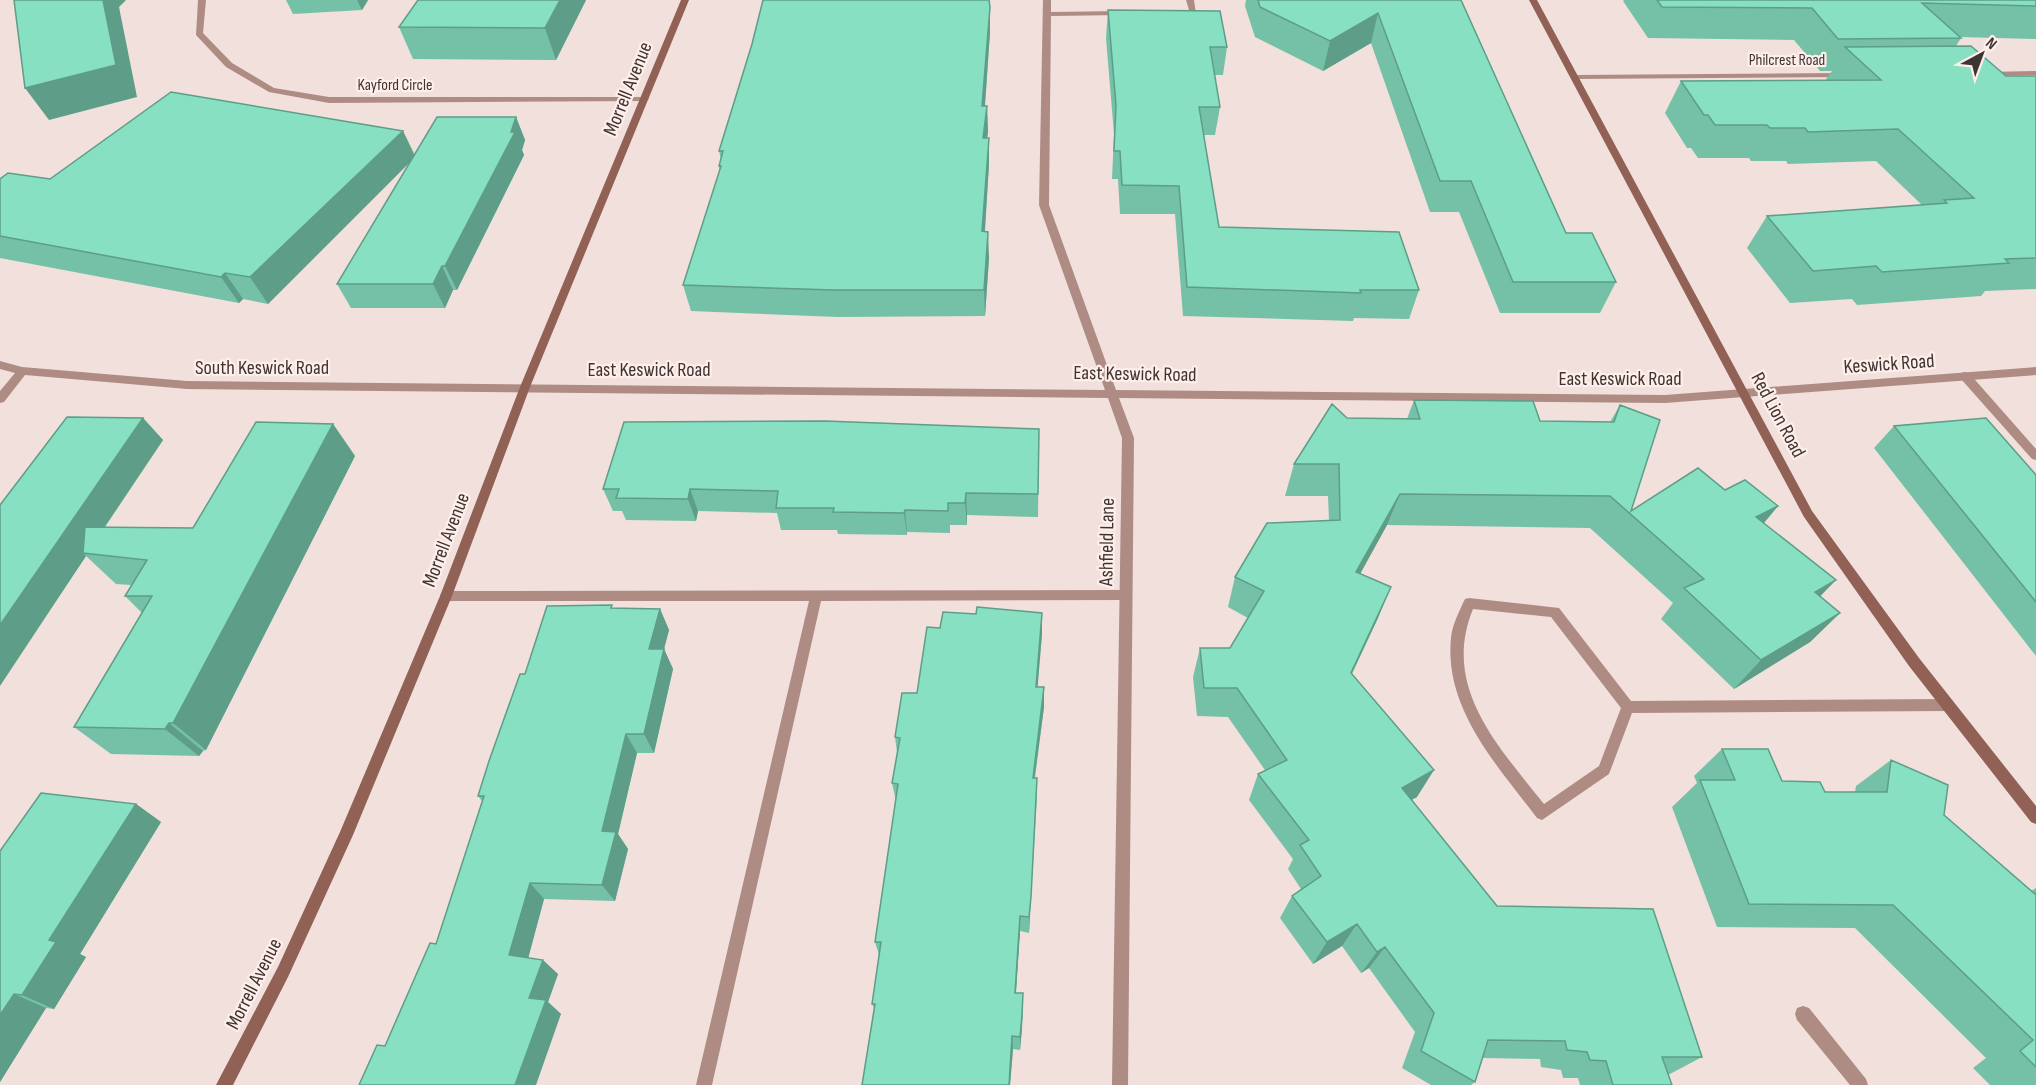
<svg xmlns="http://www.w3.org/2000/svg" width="2036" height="1085" viewBox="0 0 2036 1085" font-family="'Sofia Sans Condensed',sans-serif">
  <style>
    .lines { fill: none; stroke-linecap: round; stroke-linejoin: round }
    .lane { fill: #ae8c84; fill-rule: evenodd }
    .street { fill: #ae8c84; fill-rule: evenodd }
    .secondary { fill: #926155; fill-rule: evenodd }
    .wall { fill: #74c1a7 }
    .shaded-wall { fill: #5e9d88 }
    .building { fill: #87e0c2; stroke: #5e9d88; stroke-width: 1.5 }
    .labels { text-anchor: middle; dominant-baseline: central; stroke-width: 4.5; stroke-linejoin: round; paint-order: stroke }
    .far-street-label { font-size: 16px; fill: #3c3534; stroke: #ffeee9 }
    .street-label { font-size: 20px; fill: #3c3534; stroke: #ffeee9 }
  </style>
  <rect width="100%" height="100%" fill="#f1e0dc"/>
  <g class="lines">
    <path class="lane" d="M1965 372 1969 373 2036 449V460L2032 459 1961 379 1960 376 1961 373Z
      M1126 590 1130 591 1132 595 1130 599 1126 600 821 601 712 1085H696L809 601H446L442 600 440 596 442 592 446 591Z
      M1469 598 1559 608 1631 701 1948 699 1953 701 1955 705 1953 709 1948 711 1632 713 1609 774 1542 820 1537 818C1497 765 1444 709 1451 638 1452 626 1458 614 1463 603L1465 599ZM1473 609 1551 617 1621 708 1599 766 1544 804C1498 746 1441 687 1473 609Z
      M1803 1006 1809 1008 1866 1079 1868 1085H1850L1797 1020 1795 1014 1797 1008Z"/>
    <path class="street" d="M198 0H206L203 33 232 63 274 88 329 97H645L649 99 645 101 329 103 269 92 226 67 196 35Z
      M1043 0H1051V12L1122 11 1126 13 1122 15 1051 16 1049 205 1116 390 1665 395 2036 367V375L1665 403 1119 398 1134 438 1128 1085H1112L1122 438 1108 398 187 389 25 375 4 402 0 403V391L15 373 0 369V361L22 367 187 381 1105 390 1039 205Z
      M1186 0H1194L1196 14H1175V10H1189Z
      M2036 71V75L1986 76 1982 74 1986 72Z
      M1843 73H1846V77L1574 79 1570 77 1574 75Z"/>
    <path class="secondary" d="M681 0H689L530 387 452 596 353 835 288 977 233 1085H216L278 967 340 832 440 596 520 387Z
      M1529 0H1537L1812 511 1919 658 2036 806V824L2031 822 1909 666 1804 517Z"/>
  </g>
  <path class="wall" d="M286 0H368L362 10 293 14Z
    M586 0 556 60 413 59 399 27Z
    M1246 0H1461L1566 233 1616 282 1600 313H1500L1459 212H1430L1371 43 1323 71 1255 37 1245 6Z
    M1624 0H2036V39L1960 37 1961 38 1956 46 2006 76H2036V289L1985 291 1981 296 1857 305 1852 299 1790 303 1747 248 1767 216 1922 205 1876 161 1788 164 1786 161H1751L1749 158H1698L1691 148H1687L1665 113 1681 81 1827 80 1826 79 1832 71H1820L1794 40 1648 38 1623 1Z
    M1108 10 1227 47 1223 75H1214L1220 107 1215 135H1204L1219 227 1419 290 1409 319 1354 318 1353 321 1183 316 1175 214H1120L1118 179H1112L1114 134 1106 38Z
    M990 32 985 106H987L988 132 987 138 989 164 985 231 989 258 985 316 838 317 691 311 683 285 720 170 719 166 721 159 719 151Z
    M516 117 525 140 522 150 524 155 457 290H453L445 308H351L337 284 411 161 268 304 243 299 239 303 0 258V179H50L403 131 415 155Z
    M1414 400 1540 421 1610 422 1620 405 1631 511 1725 490 1778 506 1764 523 1820 597 1840 613 1810 642 1734 689 1661 619 1673 603 1590 528 1387 525 1360 574 1378 618 1352 674 1417 797 1411 800 1497 906 1702 1057 1670 1074H1668L1672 1085H1580L1578 1078H1563L1561 1070 1541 1067 1540 1059 1483 1058 1475 1082 1471 1085H1431L1402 1068 1415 1032 1369 968 1361 973 1342 946 1313 964 1280 918 1292 896 1301 889 1288 869 1293 859 1249 800 1258 774 1265 770 1228 717 1197 716 1193 677 1200 648H1230L1248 618 1228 607 1235 577 1329 520 1328 496H1285L1294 464 1347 418 1407 419Z
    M143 418 163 440 105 527 193 528 333 424 355 456 206 750 203 751 199 756 111 754 74 727 142 613 125 596 131 585 116 584 86 556 43 620Z
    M1894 426 2036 475V656L1874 448Z
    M1039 429 1038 517 967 515V525H950V533L907 532V535L838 534 837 530H781L777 513 698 511 696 521 626 520 622 511H613L603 489Z
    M613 608 660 609 669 630 664 649 673 669 654 753H637L618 834 628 849 615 901 544 899 528 958 558 974 548 1002 561 1014 385 1046 436 944 482 801 478 796 525 674Z
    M1042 634 1037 687 1044 707 1035 778 1037 796 1030 913 1029 933 1020 931 1016 993 1023 1007 1022 1028 1020 1050 1013 1049 1010 1085H862L874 1008 872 1004 879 955 875 942 896 801 892 783 897 752 895 737 917 693Z
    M1722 749 1782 781 1825 792H1855L1856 786 1891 760 1944 815 2031 891 2036 888V1085H1990L1973 1068 1986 1058 1855 928 1717 927 1672 807 1697 783 1694 776Z
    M136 804 161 822 80 954 86 957 54 1009 46 1008 0 1082V851Z"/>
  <path class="shaded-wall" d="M103 0H126L119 7 137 97 49 120 25 88Z
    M357 0H368L362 10Z
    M560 0H586L556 60 545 28Z
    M990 7V32L983 132 982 106Z
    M1378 13 1371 43 1323 71 1330 41Z
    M987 106 988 132 983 164V138Z
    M516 117 525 140 522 150 524 155 457 290 445 266 511 132Z
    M403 131 415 157 268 304 250 277Z
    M989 138V164L983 258 982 231Z
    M988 232 989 258 985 316 984 290Z
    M442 266 453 290 445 308 433 284Z
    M225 273 243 299 239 303 221 277Z
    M143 418 163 440 87 553H83L86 556 0 686V625Z
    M333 424 355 456 206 750 173 723Z
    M690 489 698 511 696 521 688 499Z
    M966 493 967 515V525L965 503Z
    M1400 494 1387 525 1344 603 1356 572Z
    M1778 506 1752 537 1756 517Z
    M905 510 907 532V535L904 513Z
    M1836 580 1807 610 1815 592Z
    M1391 587 1378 618 1338 702 1351 673Z
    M660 609 669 630 664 649 673 669 654 753 644 734 649 649Z
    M1042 613V634L1036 707V687Z
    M1840 613 1810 642 1734 689 1761 660Z
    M1044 687V707L1032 796 1033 778Z
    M169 723 203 751 199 756 165 729Z
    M626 734 637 753 618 834 628 849 615 901 602 885V831Z
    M1434 770 1417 797 1386 814 1402 788Z
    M1037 778 1030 913 1029 933V917Z
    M136 804 161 822 80 954 86 957 54 1009 22 995 49 940Z
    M530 883 544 899 525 970 509 955Z
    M1020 916V931L1015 1006V993Z
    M1357 924 1342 946 1313 964 1327 942Z
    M1385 947 1369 968 1361 973 1377 952Z
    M543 960 558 974 548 1002 561 1014 536 1085H515L529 998Z
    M1023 993 1022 1028 1020 1050V1037Z
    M14 994 46 1008 0 1082V1015Z
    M1012 1036 1013 1049 1010 1085H1009Z"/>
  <path class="building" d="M14 0H103L116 65 25 88Z
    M418 0H560L545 28 399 27Z
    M763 0H989L990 7 982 106H987L983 138H989L982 231 988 232 984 290H833L683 285 721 166H719L723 151H719L752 44Z
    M1258 0H1461L1566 233H1592L1616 282H1513L1471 181H1440L1378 13 1330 41 1260 7Z
    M1657 0H2036V6L1922 3 1961 38 1838 39 1812 8 1662 7Z
    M1108 10 1220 11 1227 47H1210L1220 107H1199L1219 227 1399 232 1419 290H1360L1361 293 1187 287 1179 186 1122 185 1120 151H1114L1116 105Z
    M1971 46 2006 76H2036V258L2005 259 2009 263 1882 272 1876 266 1813 271 1767 216 1947 203 1944 200 1974 198 1898 129 1808 132 1805 128H1770L1767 125H1715L1708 115H1704L1681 81 1881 80 1845 47Z
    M171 92 403 131 250 277 225 273 221 277 0 236V179L8 173 50 179Z
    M437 117H516L511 132H515L445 266H442L433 284H337Z
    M1414 400 1533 401 1540 421 1614 422 1620 405 1660 420 1631 511 1698 468 1725 490 1745 480 1778 506 1756 517 1836 580 1815 592 1840 613 1761 660 1684 588 1704 579 1610 496 1400 494 1356 572 1391 587 1351 673 1434 770 1402 788 1497 906 1653 909 1702 1057H1662L1672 1085H1613L1606 1061 1590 1060 1587 1052 1567 1050 1565 1041 1488 1040 1475 1082 1421 1051 1434 1013 1385 947 1377 952 1357 924 1327 942 1292 896 1321 876 1300 845 1309 840 1258 774 1287 760 1237 688H1204L1200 648H1230L1264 591 1235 577 1267 523 1340 520 1339 464H1294L1332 404 1347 418 1420 419Z
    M67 417 143 418 0 625V505Z
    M1986 418 2036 475V602L1894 426Z
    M825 421 1039 429 1038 494 966 493 965 503H948V511L905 510 904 513 833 512 834 508H776L778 491 690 489 688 499 616 498 619 489H603L624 422Z
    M256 422 333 424 173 723H169L165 729 74 727 152 596H125L147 560 83 553 85 527 193 528Z
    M612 605 611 608 660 609 649 649H664L644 734H626L602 831 616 832 602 885 530 883 509 955 543 960 529 998 546 1000 515 1085H359L377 1045 385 1046 430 943 436 944 484 796H478L489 761 520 674H525L547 606Z
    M977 607 1042 613 1036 687H1044L1033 778H1037L1031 897 1029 917 1020 916 1015 993H1023L1022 1015 1020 1037 1012 1036 1009 1085H862L875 1004H872L881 942H875L898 784 892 783 900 738 895 737 902 693H917L927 627 940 628 943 612 976 614Z
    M1722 749H1768L1782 781 1820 782 1825 792H1887L1891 760 1948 785 1944 815 2035 894 2036 893V1067L2020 1051 2033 1040 1893 905 1749 904 1700 780H1735Z
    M41 793 136 804 49 940 56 942 22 995 14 994 0 1015V851Z"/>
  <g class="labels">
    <g class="far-street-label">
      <text x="1787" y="60">Philcrest Road</text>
      <text x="395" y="85">Kayford Circle</text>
    </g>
    <g class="street-label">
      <text transform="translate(628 89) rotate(-68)">Morrell Avenue</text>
      <text transform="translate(1889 364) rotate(-4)">Keswick Road</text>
      <text x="262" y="368">South Keswick Road</text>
      <text x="649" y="370">East Keswick Road</text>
      <text transform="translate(1135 374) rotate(1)">East Keswick Road</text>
      <text x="1620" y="379">East Keswick Road</text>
      <text transform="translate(1778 415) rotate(62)">Red Lion Road</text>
      <text transform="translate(446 540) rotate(-69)">Morrell Avenue</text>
      <text transform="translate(1107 542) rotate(-89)">Ashfield Lane</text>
      <text transform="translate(254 984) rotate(-63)">Morrell Avenue</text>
    </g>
  </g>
  <g transform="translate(1982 54) rotate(41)" stroke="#ffeee9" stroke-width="4.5" paint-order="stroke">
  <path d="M0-4.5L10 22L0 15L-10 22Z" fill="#3c3534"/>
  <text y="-9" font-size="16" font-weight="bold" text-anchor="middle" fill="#3c3534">N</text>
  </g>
</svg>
